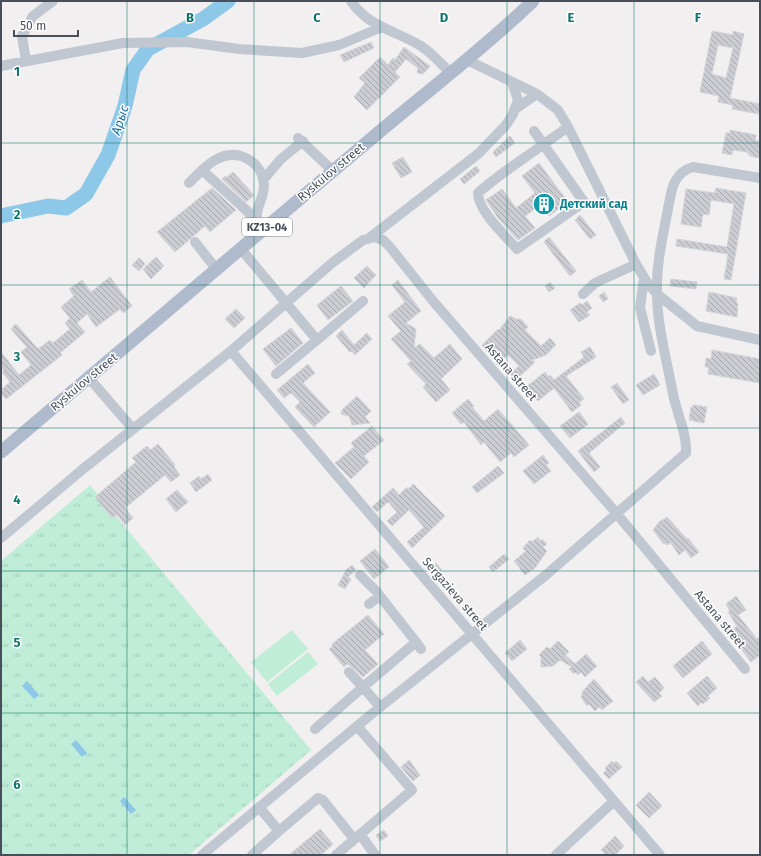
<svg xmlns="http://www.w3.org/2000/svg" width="761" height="856" viewBox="0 0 761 856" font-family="'Fira Sans',sans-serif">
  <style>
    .green { fill: #bfedd8 }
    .park { fill: url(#park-tufts) }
    .water { fill: #8ec8e8 }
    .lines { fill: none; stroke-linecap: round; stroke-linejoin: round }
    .river { stroke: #8ec8e8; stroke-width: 15 }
    .building { fill: url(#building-back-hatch); stroke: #d3d4da; fill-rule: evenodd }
    .minor { stroke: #c0c7d0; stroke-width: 10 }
    .major { stroke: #afbacd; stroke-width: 13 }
    .grid { fill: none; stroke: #0f766e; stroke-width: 1; stroke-opacity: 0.55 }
    .labels { text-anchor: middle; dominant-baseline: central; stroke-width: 3; stroke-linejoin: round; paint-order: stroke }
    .shield { fill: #fff; stroke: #7f848c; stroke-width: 1 }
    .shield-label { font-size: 11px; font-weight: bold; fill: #484f5b }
    .street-label { font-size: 12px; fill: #484f5b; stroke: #fff }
    .culture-label { font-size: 12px; font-weight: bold; fill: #0d838f; stroke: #fff; text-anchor: start }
    .water-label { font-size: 13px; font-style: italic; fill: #126fa4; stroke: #fff }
    .grid-label { font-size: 13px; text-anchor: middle; font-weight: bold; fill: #0f766e; stroke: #fff; stroke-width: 3; stroke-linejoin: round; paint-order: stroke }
  </style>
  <defs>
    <pattern id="park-tufts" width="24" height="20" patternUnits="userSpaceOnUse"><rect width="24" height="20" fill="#bfedd8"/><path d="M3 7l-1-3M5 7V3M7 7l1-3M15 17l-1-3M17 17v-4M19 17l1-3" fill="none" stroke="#a6cdbc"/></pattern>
    <pattern id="building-back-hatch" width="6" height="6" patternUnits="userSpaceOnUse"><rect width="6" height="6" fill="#cccdd3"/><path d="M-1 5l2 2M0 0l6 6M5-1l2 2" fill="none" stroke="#a8a9ae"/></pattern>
  </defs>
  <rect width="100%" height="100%" fill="#f1efef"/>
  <path class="green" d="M292 630 308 649 267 682 251 662Z
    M308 652 318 664 277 696 268 684Z"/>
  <path class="park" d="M90 485 311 750 189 855H1V561Z"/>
  <path class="water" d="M27 681 39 695 34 699 22 686Z
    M76 740 87 753 82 757 71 744Z
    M124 797 136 810 131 814 120 801Z"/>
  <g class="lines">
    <path class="river" d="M1 216 48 206 66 208 86 194 108 155 125 106 133 70 148 49 203 19 228 1"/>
  </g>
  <path class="building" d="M712 31 733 35V31L744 34 730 98 760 104 759 114 732 109 733 105 718 102 719 96 700 92ZM718 45 733 48 726 78 712 74Z
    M371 42 374 48 344 62 340 55Z
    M404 47 430 66 423 74 417 73 418 68 406 59 395 72 400 77 367 110 354 97 365 83 359 78 380 57 388 65 393 58 395 60Z
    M730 130 756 135 755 140 760 142V158L750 156 747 152 733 150 732 155 722 153 726 133H730Z
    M510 136 515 143 496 157 493 152Z
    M403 157 412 172 401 178 392 163Z
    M539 163 568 202 549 216 540 205 525 216 535 228 518 240 498 218 486 200 502 189 516 208 535 193 522 176Z
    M476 166 480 171 464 184 460 179Z
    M233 172 254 195 246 202 222 179 225 176 226 178Z
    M212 188 236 210 210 232 205 226 175 252 157 232Z
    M716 188 746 193 731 280 724 279 728 254 676 246 677 239 727 247 734 204 711 200 709 215 703 214 701 227 681 224 686 189 715 193Z
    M580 215 596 235 590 239 575 220Z
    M549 237 576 271 570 276 544 242Z
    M156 257 164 266 151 279 143 269Z
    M139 258 145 264 139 271 132 265Z
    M367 266 376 275 364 288 354 278Z
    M110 277 132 306 123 313 120 309 96 327 87 314 77 323 85 332 60 353 62 355 6 399 1 393V390L10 382 2 372 4 371 1 366V352L19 375 31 365 21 352 27 347 11 329 16 324 38 349 50 340 53 343 70 329 65 323 70 318 61 307 74 296 69 289 82 280 91 292Z
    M671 279 697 282 696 289 670 286Z
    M398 280 421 311 406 323 416 329 414 348 420 344 434 358 450 344 462 359 441 379 450 390 436 402 423 387 426 384 407 364 411 361 391 339 401 331 388 316 405 302 392 285Z
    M550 282 555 288 549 292 545 286Z
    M341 286 353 301 328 320 317 305Z
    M604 292 608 299 603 302 599 296Z
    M709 292 737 298 736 303H738L737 317 706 311Z
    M587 301 592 308 587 312 590 315 579 322 570 310 580 303 582 305Z
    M236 309 245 318 234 328 225 319Z
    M510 316 516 319H521L528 327 525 330 541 346 550 338 556 345 546 355 532 360 535 362 516 380 510 374 519 366 508 355 497 365 491 352 485 350 482 345 498 329 499 330Z
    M291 328 303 343 276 366 263 349Z
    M342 330 354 345 367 333 372 339 355 355 351 351 350 352 336 336Z
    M590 347 596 357 566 376 584 399 579 402 581 405 572 412 554 388 538 401 526 387 545 372 548 377 550 375 554 380 584 357 581 352Z
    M712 350 760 359V383L708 374 709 367H705L706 358 711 359Z
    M308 364 315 373 303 383 330 412 314 427 295 407 300 402 291 393 284 398 277 390Z
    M654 374 660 385 643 395 636 385Z
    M617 383 629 400 623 404 611 387Z
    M357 396 371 411 365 417 370 423 352 425 349 416 341 414 342 410Z
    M468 399 474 406 472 407 484 421 498 409 529 445 514 457 511 453 500 462 484 442 481 445 464 422 461 424 452 413Z
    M693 405 707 407 704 423 689 420 691 407H693Z
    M579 412 588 424 570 438 560 426Z
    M621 417 625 423 589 453 600 467 594 472 578 451Z
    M372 426 384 440 364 456 369 462 351 479 335 463 354 447 351 443Z
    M158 444 175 465 174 467 180 475 171 482 165 475 125 508 133 518 125 525 117 515 112 518 95 497 136 462 132 458 147 446 150 450Z
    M543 455 549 463 546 465 551 471 534 484 523 471Z
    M498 466 504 473 477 493 472 487Z
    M208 474 212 480 196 492 190 483 199 476 201 479Z
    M413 484 445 516 412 548 407 542 424 527 409 510 392 526 387 521 397 512 388 502 377 512 372 507 393 488 399 495 406 488H410Z
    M177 490 188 502 176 512 166 499Z
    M667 517 687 539 688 538 699 552 691 558 685 550 679 555 670 542 668 545 663 543 653 530 659 522Z
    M538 537 540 541 542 539 547 544 543 547 547 551 535 568 525 575 514 561 526 551 523 548 530 540 532 542Z
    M375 549 389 567 374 579 360 561Z
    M504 554 509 559 493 572 489 567Z
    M436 563 442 570 437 575 431 568Z
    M352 565 356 570 348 577 351 579 345 589 338 585 346 570Z
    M736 596 746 610 738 615 757 639 760 637V655L751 662 729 633 737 626 728 612 730 611 726 604Z
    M368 615 384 634 365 650 378 664 363 677 351 666 347 664 344 667 329 649 333 646 332 644Z
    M520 640 527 649 512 661 505 653Z
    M558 641 569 652 565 655 575 664 586 654 597 666 585 677 581 672 578 675 576 672 574 674 569 669 572 667 560 660 553 666 541 667V657L539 655 547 647 550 649Z
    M702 641 712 654 683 678 673 666Z
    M643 676 648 682 655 677 664 688 659 693 662 696 654 702 636 682Z
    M707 676 717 688 708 696 710 698 703 704 701 702 698 706 687 693Z
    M594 679 613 701 602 710 599 707 595 711 589 704 587 706 581 697 583 691Z
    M409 760 420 775 413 781 401 767Z
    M612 761 614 764 616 761 622 767 609 779 603 773 607 770 605 768Z
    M649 792 662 806 649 818 636 805Z
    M320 829 333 844 321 855H289Z
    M384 830 388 836 380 841 376 835Z
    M615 836 624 846 615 855H606L601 850Z"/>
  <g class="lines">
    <path class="minor" d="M351 1C368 27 397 31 421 46 433 54 442 64 451 74
      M467 60 537 94 558 110 568 127 636 264 648 284 657 294 697 326 760 340
      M26 61 22 36 33 16 53 1
      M1 66 123 43 187 42 239 49 302 53 339 45 382 27
      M514 110 537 94
      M534 131 584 202 517 249C505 235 478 211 478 193 498 175 522 160 544 144L568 127
      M298 138 333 171
      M202 170 257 220
      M263 180 281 159 303 141
      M189 183C203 169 219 150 241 156 257 161 267 176 263 193 261 202 255 211 257 220 257 223 261 227 263 230
      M368 239 478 154 506 125 513 114 518 100 512 82
      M195 242 217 270
      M241 249 317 340 363 301
      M644 278 640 308 651 351
      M583 294 595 283 636 264
      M231 351 660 855
      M276 374 317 340
      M89 378 133 429
      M1 538 83 469 231 351 332 263 363 240 375 237 383 240 390 247 433 301 617 514 745 669
      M360 575 376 591 416 642
      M369 604 380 596
      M349 672 363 687 416 642 421 649
      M315 729 363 687 380 707
      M279 831 318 798 323 800 354 839
      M360 834 375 855
      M202 855 374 712 546 575 686 453C687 433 677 414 673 394 667 361 657 326 657 292 656 266 662 240 667 214 671 195 671 173 693 167L760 178
      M252 855 279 831 259 807
      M336 855 412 790 357 726
      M556 855 614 801"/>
    <path class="major" d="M1 452C123 349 243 246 365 144 421 96 480 52 533 1"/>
  </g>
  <path class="grid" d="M127 1V855M254 1V855M380 1V855M507 1V855M634 1V855M1 143H760M1 285H760M1 428H760M1 571H760M1 713H760"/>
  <defs>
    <g id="building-disc" transform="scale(1.15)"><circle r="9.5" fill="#0f9aa8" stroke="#fff"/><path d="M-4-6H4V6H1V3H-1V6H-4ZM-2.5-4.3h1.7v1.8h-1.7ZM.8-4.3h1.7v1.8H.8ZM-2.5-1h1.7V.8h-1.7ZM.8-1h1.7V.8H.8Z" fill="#fff"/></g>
  </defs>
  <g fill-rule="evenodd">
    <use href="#building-disc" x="544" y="204"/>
  </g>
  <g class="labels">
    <rect class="shield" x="242" y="218" width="50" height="18" rx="3"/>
    <g class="shield-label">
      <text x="267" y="227">KZ13-04</text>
    </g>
    <g class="street-label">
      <text transform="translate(331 172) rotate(-40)">Ryskulov street</text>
      <text transform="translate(511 372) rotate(49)">Astana street</text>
      <text transform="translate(84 382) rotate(-40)">Ryskulov street</text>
      <text transform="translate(455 594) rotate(49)">Sergazieva street</text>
      <text transform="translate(720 619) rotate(50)">Astana street</text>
    </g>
    <g class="culture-label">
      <text x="560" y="204">Детский сад</text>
    </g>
    <g class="water-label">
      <text transform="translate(120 120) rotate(-72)">Арыс</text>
    </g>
  </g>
  <g class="grid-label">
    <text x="190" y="22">B</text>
    <text x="317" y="22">C</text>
    <text x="444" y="22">D</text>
    <text x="571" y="22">E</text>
    <text x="698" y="22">F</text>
    <text x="17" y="76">1</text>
    <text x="17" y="219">2</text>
    <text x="17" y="361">3</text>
    <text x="17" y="504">4</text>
    <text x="17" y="647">5</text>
    <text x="17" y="789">6</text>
  </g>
  <rect width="761" height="856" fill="none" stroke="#484f5b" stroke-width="4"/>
  <path d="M14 30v6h64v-6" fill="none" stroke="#484f5b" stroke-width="2"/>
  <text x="20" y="30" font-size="12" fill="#484f5b" stroke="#ffffff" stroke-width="3" paint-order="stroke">50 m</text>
</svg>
